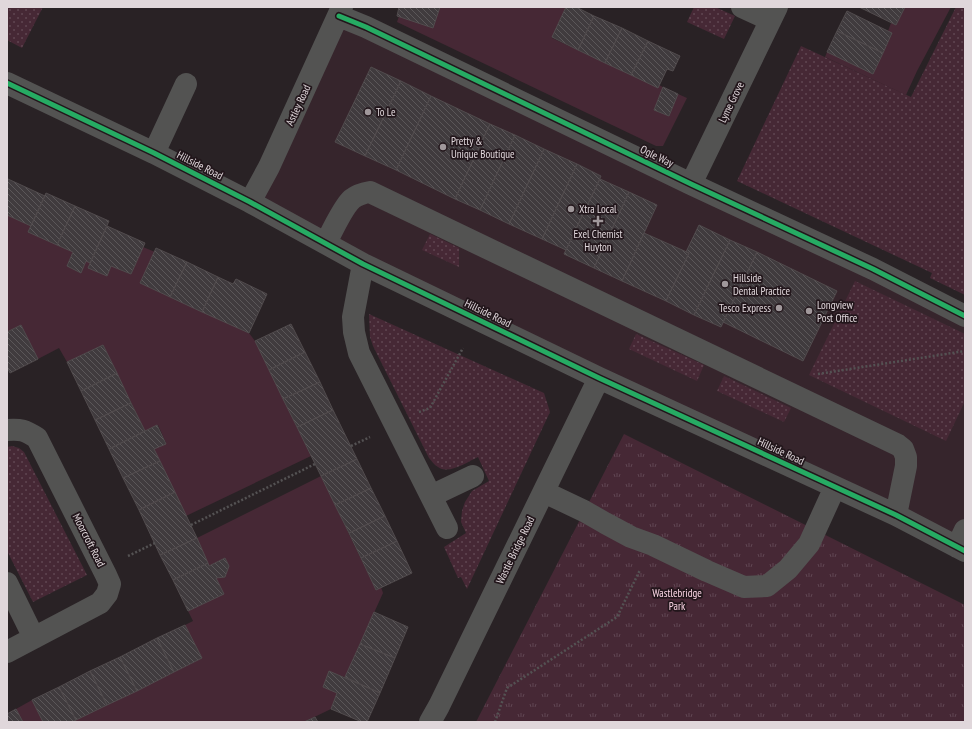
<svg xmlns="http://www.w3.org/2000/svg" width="972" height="729" viewBox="0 0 972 729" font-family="'PT Sans Narrow',sans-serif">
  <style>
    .built { fill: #36252c }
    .grass { fill: url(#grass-dots) }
    .park { fill: url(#park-tufts) }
    .garden { fill: #462835 }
    .building { fill: url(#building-back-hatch); stroke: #514b4d }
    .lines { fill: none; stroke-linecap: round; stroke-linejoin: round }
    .path { stroke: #545253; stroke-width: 2.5; stroke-dasharray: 2 2; stroke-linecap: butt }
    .minor { stroke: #535352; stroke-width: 22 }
    .cycleway-casing { stroke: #22161b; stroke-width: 8 }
    .cycleway { stroke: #26ab63; stroke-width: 5 }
    .poi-dot { fill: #a0989b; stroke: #22161b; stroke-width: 1.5 }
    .labels { text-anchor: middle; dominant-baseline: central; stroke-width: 3.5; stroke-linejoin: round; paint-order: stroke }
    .street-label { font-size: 11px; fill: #e0d7db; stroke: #22161b }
    .poi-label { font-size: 11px; fill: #e0d7db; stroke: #22161b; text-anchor: start }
    .park-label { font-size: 11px; fill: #fcd6e5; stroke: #22161b }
  </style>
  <defs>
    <pattern id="grass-dots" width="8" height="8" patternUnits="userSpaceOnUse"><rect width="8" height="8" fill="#462835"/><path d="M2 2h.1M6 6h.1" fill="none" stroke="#604652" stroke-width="1.8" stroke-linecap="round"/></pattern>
    <pattern id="park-tufts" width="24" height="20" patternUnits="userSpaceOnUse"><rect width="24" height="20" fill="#462835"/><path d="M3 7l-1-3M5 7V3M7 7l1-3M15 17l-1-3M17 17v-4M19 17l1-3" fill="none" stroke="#604652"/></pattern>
    <pattern id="building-back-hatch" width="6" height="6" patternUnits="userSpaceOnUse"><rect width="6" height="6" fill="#403b3e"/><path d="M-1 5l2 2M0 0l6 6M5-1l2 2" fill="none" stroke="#5b5759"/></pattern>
  </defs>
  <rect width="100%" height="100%" fill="#292225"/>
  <path class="built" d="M339 16 965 315V530L957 547 250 202Z"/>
  <path class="grass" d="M7 7H43L22 48 7 40Z
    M694 7H715L735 16 724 39 687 22Z
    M956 7H965V295L930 278 932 273 737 181 801 46 911 97Z
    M430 234 459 248V267L422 250Z
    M855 281 965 334V401L946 441 809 375Z
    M369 314 544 393 550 412 467 589 461 577 458 578 444 547 466 533 461 522 462 511 465 502 472 491 489 481 478 457C467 462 449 475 438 467 434 465 432 461 429 458L373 346 370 337Z
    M636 334 704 365 697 381 629 349Z
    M724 376 791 408 784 422 717 391Z
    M12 446 19 448 24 452 87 575 33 602 7 551V447Z"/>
  <path class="park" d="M624 434 965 605V721L963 722H476Z"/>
  <path class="garden" d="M440 7H566L552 38 657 87 659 85 663 87 654 110 669 116 678 94 687 98 663 146H656L397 22 399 16 433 28Z
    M905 7H951L917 71 906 95 825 57 827 52 873 73 892 34 888 31 891 23 896 25Z
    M7 215 31 226 29 232 73 252 67 266 81 273 86 261 90 263 107 275 111 266 131 274 143 247 155 252 140 283 249 333 255 341 311 456 186 516 154 449 166 443 158 425 145 431 103 345 67 362 59 348 38 359 21 325 7 332Z
    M321 476 376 590 381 587 383 593 345 677 329 672 323 687 337 693 331 709 304 722H72L202 658 185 625 193 621 188 611 223 594 216 578 225 577 229 566 225 558 209 566 197 538Z
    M32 700 43 722H23L16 709Z"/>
  <path class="building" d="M399 7H440L433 28 397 16Z
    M566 7H576L594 16 578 50 552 37Z
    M859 7H905L896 25Z
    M847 11 892 33 883 53 837 31Z
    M594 16 622 28 605 63 578 50Z
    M622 28 648 41 631 75 605 63Z
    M837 31 883 53 873 74 827 52Z
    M648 41 680 56 673 71 667 69 658 88 631 75Z
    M371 67 401 81 365 156 335 142Z
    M401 81 431 96 396 170 365 156Z
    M663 87 678 94 669 116 654 110Z
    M431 96 490 124 455 199 396 170Z
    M490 124 515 135 480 210 455 199Z
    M515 135 544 149 509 224 480 210Z
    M544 149 577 164 542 239 509 224Z
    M577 164 601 176 566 250 542 239Z
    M8 179 45 196 31 226 7 215V181Z
    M600 179 629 192 594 268 564 254Z
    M629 192 657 205 622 281 594 268Z
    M46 193 75 206 57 245 28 232Z
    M75 206 109 221 90 263 86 261 81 273 67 266 73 252 57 245Z
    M699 225 730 240 694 315 666 301 689 253 686 252Z
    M107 226 145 243 131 274 111 266 107 276 88 268Z
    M644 233 689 253 666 301 622 281Z
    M730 240 757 252 721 327 694 315Z
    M156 248 187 262 170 297 140 283Z
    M757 252 837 291 803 361 723 322Z
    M187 262 218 277 202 312 170 297Z
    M218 277 233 284 236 279 267 294 249 333 202 312Z
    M291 324 305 352 269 370 255 341Z
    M21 325 38 359 10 373 7 367V332Z
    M103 345 117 373 81 391 67 362Z
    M305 352 320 382 283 399 269 370Z
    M117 373 131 403 95 420 81 391Z
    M320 382 333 410 297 427 283 399Z
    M131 403 145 431 109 449 95 420Z
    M333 410 357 459 321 476 297 427Z
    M157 425 166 444 154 449 160 461 123 478 109 449Z
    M357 459 371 488 335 505 321 476Z
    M160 461 175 492 139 510 123 478Z
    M371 488 385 516 349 533 335 505Z
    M175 492 197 538 160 555 139 510Z
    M385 516 397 541 361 558 349 533Z
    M197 538 208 563 173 580 160 555Z
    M397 541 412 573 376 590 361 558Z
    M225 558 229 566 225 577 216 578 224 594 188 611 173 580 208 563 209 566Z
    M374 612 408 627 395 658 360 644Z
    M185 625 202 658 174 672 157 638Z
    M157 638 174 672 137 691 120 657Z
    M360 644 395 658 380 693 345 677Z
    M120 657 137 691 107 705 90 671Z
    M90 671 107 705 76 720 59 687Z
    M329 671 380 693 367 722H362L331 709 337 693 323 687Z
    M59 687 76 720 72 722H43L32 700Z
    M16 709 23 722H7V714Z
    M315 717 318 722H304Z"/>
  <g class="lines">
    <path class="path" d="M818 374 965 351
      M419 412 430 408 463 348
      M351 446 370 437
      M191 525 315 464
      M128 556 155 543
      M495 722 507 688 617 617 640 570"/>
    <path class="minor" d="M742 7 770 20
      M339 16 366 27 691 184 873 269 965 316
      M7 83 154 153 250 202 363 264 599 378 896 515 965 551
      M154 153 186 84
      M691 184 777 7
      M250 202 269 167 342 7
      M326 243C332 231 343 207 352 199 357 195 364 193 370 192L898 445 903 449 906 457V466L896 515
      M363 264 353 317 354 332 359 353 447 528
      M7 430C21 429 25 430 37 438L106 575 110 584 107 594 100 603 7 652
      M544 492 584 511 605 523 631 537 653 545 707 571 744 587 767 586 788 569 809 544 835 487
      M431 496 473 476
      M957 547 965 530
      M7 583 34 638
      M430 722 439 706 599 378"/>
    <g class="cycleway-casing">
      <path id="cycleway" d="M339 16 366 27 691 184 873 269 965 316
        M7 83 154 153 250 202 363 264 599 378 896 515 965 551"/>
    </g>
    <use href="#cycleway" class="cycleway"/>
  </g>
  <g class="poi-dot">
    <circle cx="368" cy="112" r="4"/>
    <circle cx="443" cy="147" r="4"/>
    <circle cx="571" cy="209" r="4"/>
    <path d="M596 215h4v4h4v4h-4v4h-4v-4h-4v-4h4z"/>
    <circle cx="725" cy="284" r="4"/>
    <circle cx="779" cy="308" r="4"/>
    <circle cx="809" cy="311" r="4"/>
  </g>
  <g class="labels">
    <g class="street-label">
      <text transform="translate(731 102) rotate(-64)">Lyme Grove</text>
      <text transform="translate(298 105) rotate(-65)">Astley Road</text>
      <text transform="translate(657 156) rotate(26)">Ogle Way</text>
      <text transform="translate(200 165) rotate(27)">Hillside Road</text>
      <text transform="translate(488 313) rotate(26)">Hillside Road</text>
      <text transform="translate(781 451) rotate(25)">Hillside Road</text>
      <text transform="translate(89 540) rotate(63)">Moorcroft Road</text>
      <text transform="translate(515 550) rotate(-64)">Wastle Bridge Road</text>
    </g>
    <g class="poi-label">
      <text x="376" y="112">To Le</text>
      <text x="451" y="141">Pretty &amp;<tspan x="451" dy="13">Unique Boutique</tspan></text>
      <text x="579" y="209">Xtra Local</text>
      <text x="598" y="234" text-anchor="middle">Exel Chemist<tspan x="598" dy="13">Huyton</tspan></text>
      <text x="733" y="278">Hillside<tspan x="733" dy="13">Dental Practice</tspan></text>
      <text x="817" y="305">Longview<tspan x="817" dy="13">Post Office</tspan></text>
      <text x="771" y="308" text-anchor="end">Tesco Express</text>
    </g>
    <g class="park-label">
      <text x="677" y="593">Wastlebridge<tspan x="677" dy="13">Park</tspan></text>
    </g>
  </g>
  <rect width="972" height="729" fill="none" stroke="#e0d7db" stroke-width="16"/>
</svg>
